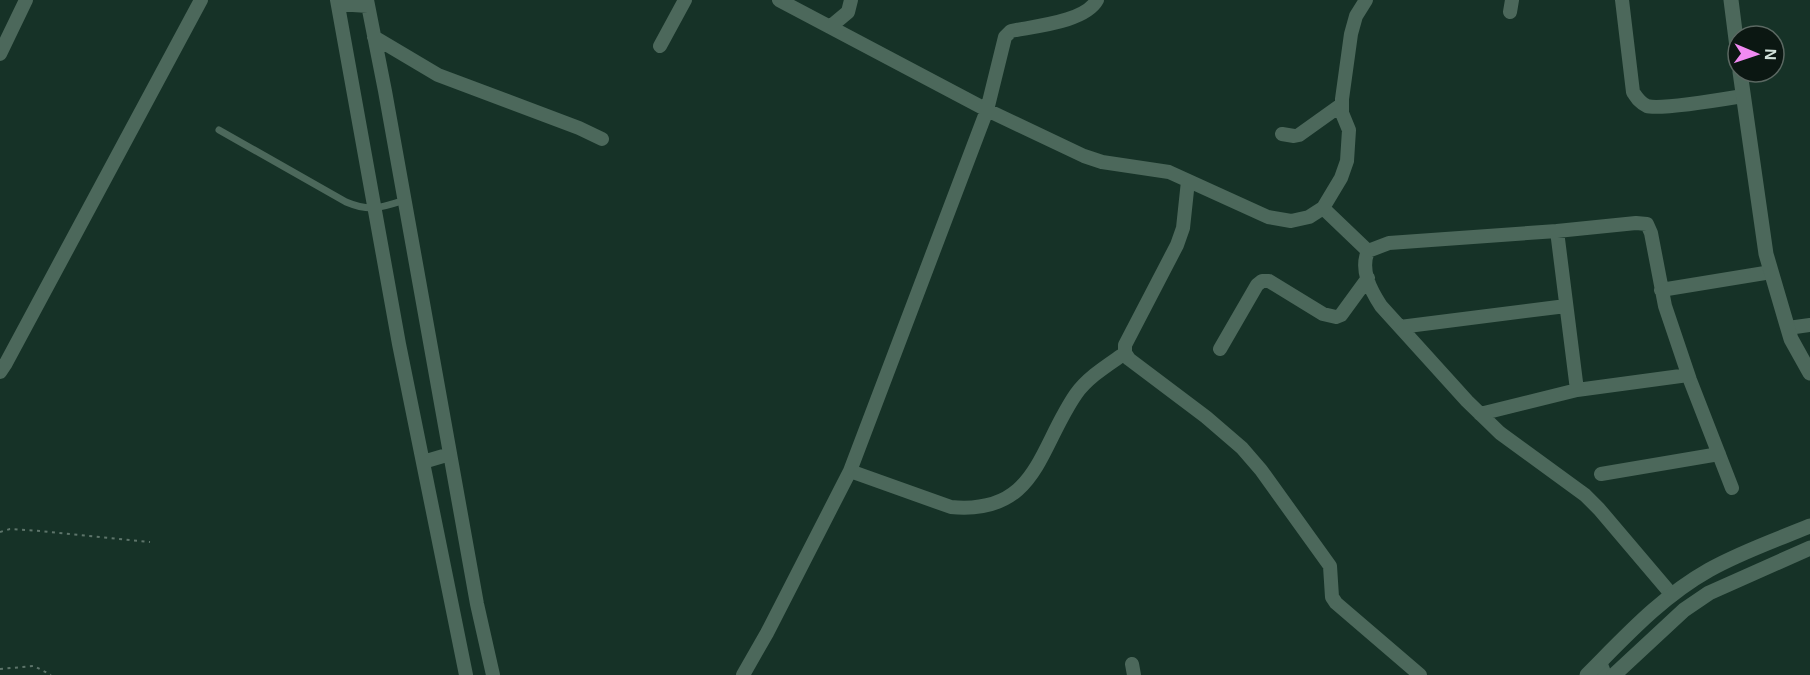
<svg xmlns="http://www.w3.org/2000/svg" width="1810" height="675" viewBox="0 0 1810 675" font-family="Arial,sans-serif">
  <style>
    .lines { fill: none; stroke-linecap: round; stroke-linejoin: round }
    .path { stroke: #5d746a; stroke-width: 2; stroke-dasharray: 3 4.5; stroke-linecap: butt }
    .service { stroke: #4c685b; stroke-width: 7 }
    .minor { stroke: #4c685b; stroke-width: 14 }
    .tertiary { stroke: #4c685b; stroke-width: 15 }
  </style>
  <rect width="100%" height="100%" fill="#163227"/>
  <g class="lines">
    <path class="path" d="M0 532 10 529 40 531 150 542
      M0 669 34 666 51 675"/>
    <path class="service" d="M219 130 346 202C370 212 380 208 405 200"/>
    <path class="minor" d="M337 0 399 344 466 675
      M367 0 385 91 477 604 493 675
      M779 0 987 110 1084 156 1102 162 1169 172 1268 217 1291 221 1309 217 1323 208 1341 178 1347 161 1349 130 1342 113V99L1351 34 1356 16 1366 0
      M1622 0 1633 92C1637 98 1640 103 1647 106 1659 110 1725 99 1743 96
      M338 4 368 6
      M1510 12 1512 0
      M830 27 848 12 851 0
      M374 37 438 75 579 128 602 139
      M660 46 685 0
      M0 54 26 0
      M1282 134 1294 136 1299 135 1341 105
      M1188 181 1183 228 1177 245 1125 345V353L1129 359 1206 417 1242 448 1261 470 1330 566 1332 597 1336 603 1420 675
      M1323 208 1368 251
      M1557 231 1577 390
      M1661 290 1771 272
      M1400 327 1566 306
      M1788 328 1810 325
      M1220 349 1257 285 1262 281H1269L1323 314 1336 317 1341 315 1368 278
      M0 372 6 363 201 0
      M1480 414 1577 390 1688 375
      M423 462 450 454
      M850 471 951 507C1037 515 1038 449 1076 394 1088 377 1108 365 1125 353
      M1601 474 1719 454
      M1672 595 1599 509 1585 495 1500 433 1467 401 1381 306C1370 289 1360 270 1368 251L1389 243 1557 231 1636 223 1647 224 1651 233 1665 306 1690 380 1732 488
      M1600 662 1605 675
      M1132 664 1134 675
      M743 675 767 633 850 471 987 110 1005 37 1011 31C1035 26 1085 22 1097 0"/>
    <path class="tertiary" d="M1731 0 1738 55
      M1740 72 1766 254 1791 339 1810 373
      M1587 675C1625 637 1661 597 1709 570 1741 552 1776 540 1810 526
      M1614 675 1684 610 1709 593 1810 548"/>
  </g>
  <g transform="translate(1756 54) rotate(92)"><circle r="28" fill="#0b1712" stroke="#5b6862" stroke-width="1.5"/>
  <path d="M0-4.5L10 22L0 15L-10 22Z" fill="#f28af2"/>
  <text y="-9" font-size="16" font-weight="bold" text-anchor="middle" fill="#d2e2da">N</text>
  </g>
</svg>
